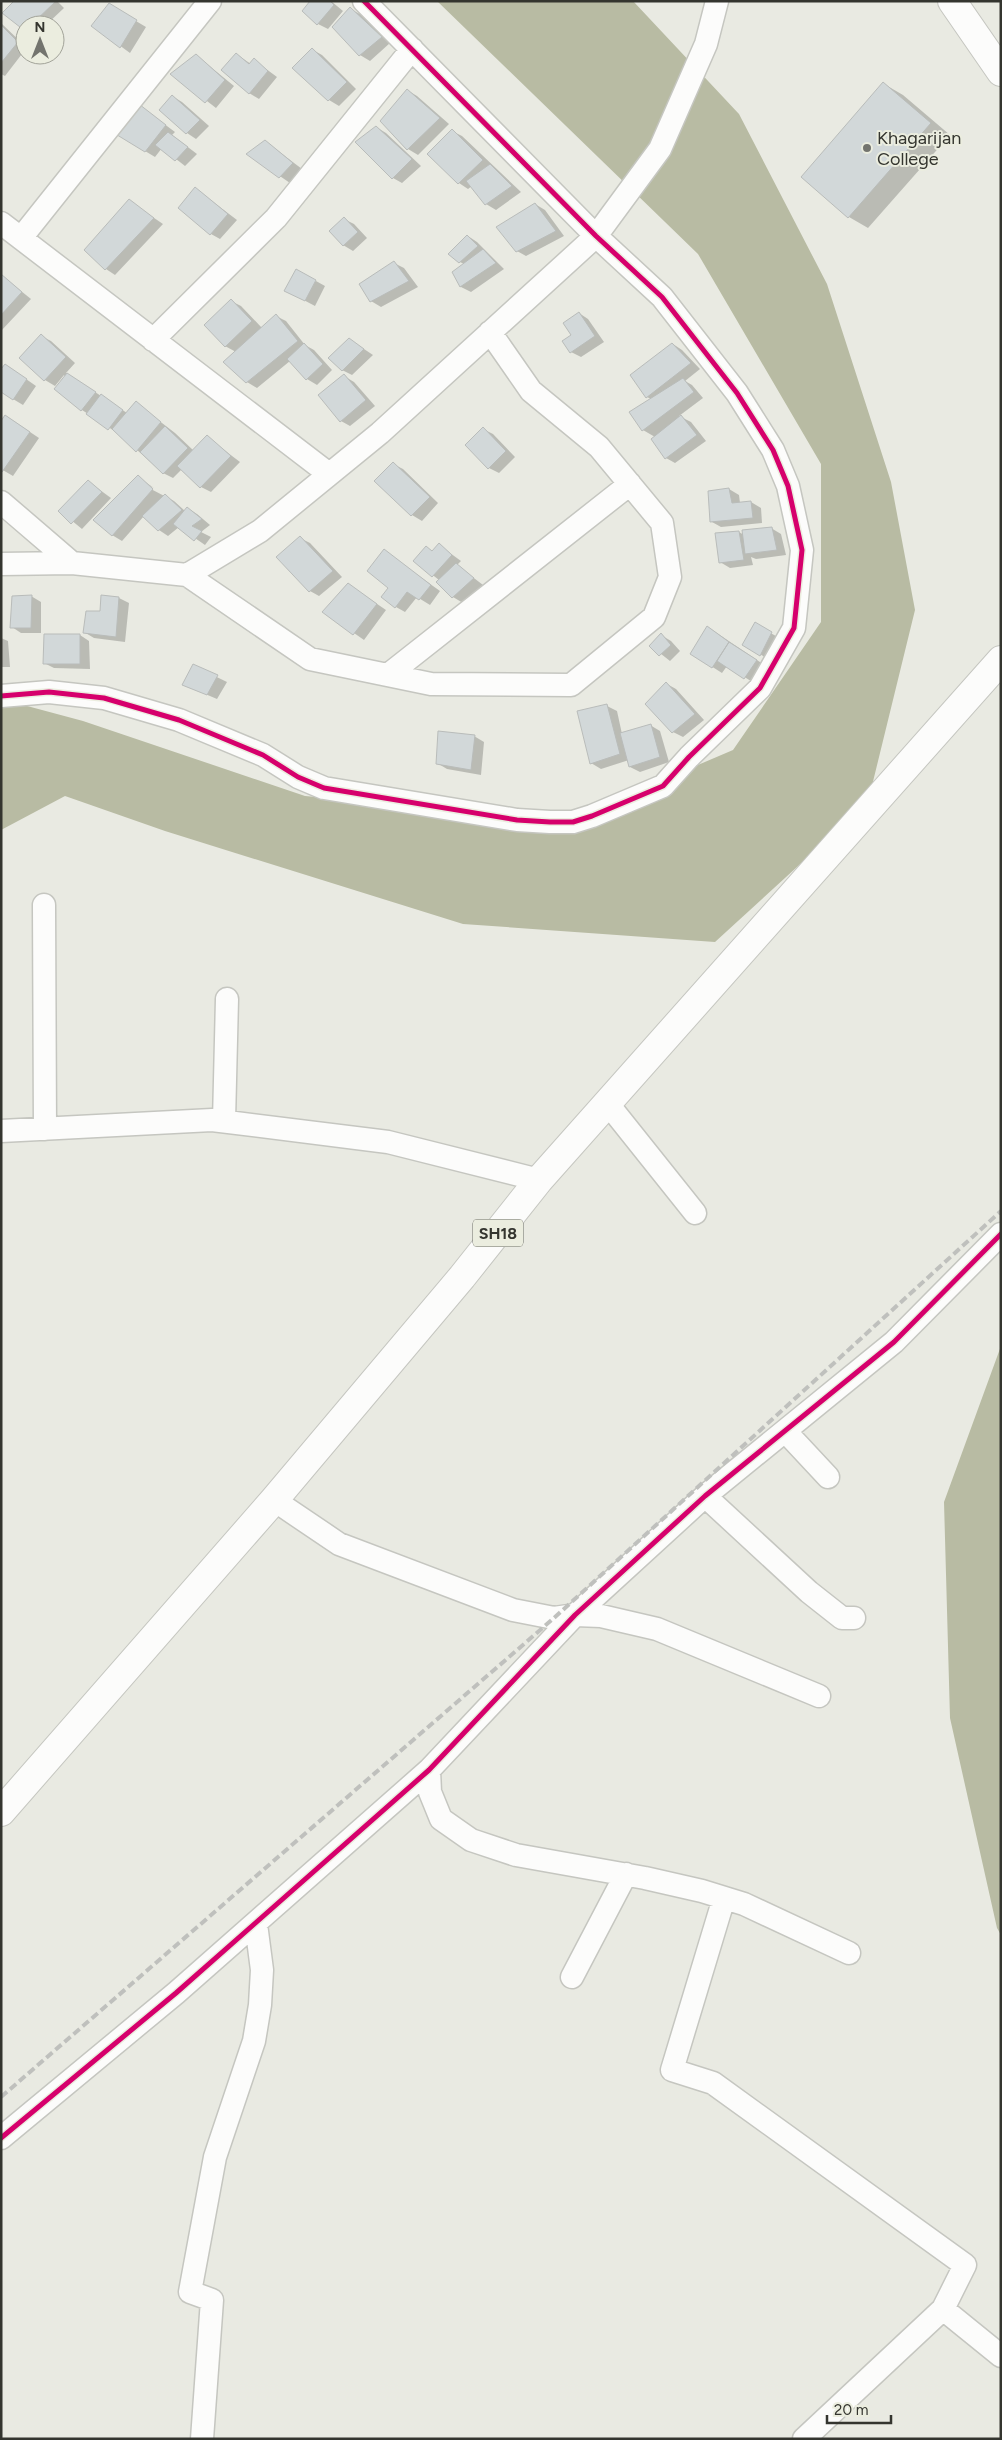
<svg xmlns="http://www.w3.org/2000/svg" width="1002" height="2440" viewBox="0 0 1002 2440" font-family="Figtree,sans-serif">
  <style>
    .water { fill: #b8bba3 }
    .shadow { fill: #0003 }
    .building { fill: #d2d8d9; stroke: #b9bcba }
    .lines { fill: none; stroke-linecap: round; stroke-linejoin: round }
    .minor-casing { stroke: #c5c6c0; stroke-width: 25 }
    .primary-casing { stroke: #c5c6c0; stroke-width: 30 }
    .minor { stroke: #fcfcfb; stroke-width: 22 }
    .primary { stroke: #fcfcfb; stroke-width: 28 }
    .rail { stroke: #bfc0bd; stroke-width: 4; stroke-dasharray: 8 4; stroke-linecap: butt }
    .cycleway-casing { stroke: #ebeddf; stroke-width: 8 }
    .cycleway { stroke: #d6006c; stroke-width: 5 }
    .poi-dot { fill: #73746e; stroke: #ebeddf; stroke-width: 2 }
    .labels { text-anchor: middle; dominant-baseline: central; stroke-width: 4; stroke-linejoin: round; paint-order: stroke }
    .shield { fill: #ebeddf; stroke: #6b6c64; stroke-width: 1 }
    .shield-label { font-size: 16px; font-weight: bold; fill: #34352f }
    .poi-label { font-size: 18px; fill: #34352f; stroke: #ebeddf; text-anchor: start }
  </style>
  <rect width="100%" height="100%" fill="#e9eae2"/>
  <path class="water" d="M437 1H633L739 114 827 284 891 482 915 610 868 802 715 942 463 924 165 831 65 796 1 830V699L83 721 305 796 569 820 733 750 821 622V464L698 254Z
    M1001 1346V1935L997 1928 950 1718 944 1502Z"/>
  <path class="shadow" d="M16 1H57L64 8 46 25H25V30Z
    M312 1H331L343 11 328 29 318 24Z
    M109 5 146 27 130 53 93 26Z
    M350 9 360 14 390 43 370 61 360 55 334 27Z
    M1 23 25 46V50L5 76 1 74Z
    M313 50 322 55 356 89 339 106 329 100 294 68Z
    M236 54 251 64 254 60 277 77 259 99 249 93Z
    M196 55 234 86 216 108 172 74Z
    M884 84 903 95 950 135 868 228 849 217Z
    M407 90 417 96 449 124 418 155 408 149Z
    M172 96 182 102 209 126 196 139 187 133Z
    M136 103 175 132 172 135 197 154 185 166 162 148 155 157 145 151Z
    M376 127 386 133 421 166 402 183 393 178Z
    M452 131 462 136 521 192 496 210 486 204 472 186 468 189 459 183Z
    M265 141 302 169 290 183 248 154Z
    M196 189 237 220 220 239 211 234Z
    M129 201 163 224 115 275 106 269Z
    M535 204 545 210 564 236 526 256 517 251Z
    M344 219 354 224 367 238 353 251 343 245Z
    M468 236 477 242 504 269 471 292 461 287 453 272 464 264 460 262Z
    M394 263 404 268 418 287 381 307 371 301Z
    M1 275 31 299 1 331Z
    M316 281 325 286 315 306 296 296Z
    M231 301 241 306 262 328 276 316 286 321 305 345 314 350 332 370 317 385 307 379 290 361 257 388 247 382 225 362 236 352 225 346Z
    M579 313 588 319 604 342 581 357 571 352 572 335Z
    M41 336 51 341 75 363 66 373 127 413 136 403 175 433 194 451 207 437 240 462 211 492 201 487 182 469 173 478 163 473 119 434 82 410 64 375 55 386 45 380 21 358Z
    M349 339 373 355 352 375 342 370Z
    M673 344 682 350 700 369 685 381 692 385 703 398 679 416 691 422 706 441 675 463 666 458 655 437 643 430 630 413 651 399 647 397Z
    M6 365 36 386 23 405 13 399Z
    M344 376 354 382 375 406 350 426 341 421Z
    M6 416 39 438 13 476 1 469V423Z
    M483 429 493 434 515 457 499 473 489 468Z
    M393 464 403 469 438 503 422 521 412 515Z
    M138 477 154 488 148 485 147 487 174 501 185 511 187 508 197 514 210 525 201 532 211 537 205 545 179 527 168 536 159 530 144 516 122 541 112 535Z
    M89 482 111 498 82 529 60 511Z
    M729 489 739 495 740 503 751 502 761 508 762 523 721 527 712 522Z
    M771 528 781 534 786 555 756 559 751 557 753 565 730 568 720 562 739 532 744 535Z
    M300 538 310 543 342 577 319 596 310 591Z
    M439 545 461 561 457 565 483 585 463 603 453 597 439 580 415 561 427 548 434 552Z
    M384 551 440 591 430 605 417 597 405 612 396 607 390 588Z
    M358 591 386 610 364 640 324 612Z
    M31 596 41 602V633H21L12 627Z
    M102 597 119 598 129 603 125 642 94 638 84 632 101 613Z
    M755 624 781 639 770 660 744 645Z
    M708 627 766 666 754 683 727 666 722 673 692 654Z
    M80 635 89 641 90 669 54 668 44 663Z
    M661 635 671 641 680 651 670 661 651 646Z
    M1 638 8 641 10 667H1Z
    M194 666 227 682 217 699 184 685Z
    M667 684 676 689 704 720 683 737 673 732Z
    M607 706 617 711 622 734 650 725 660 731 669 762 640 772 630 767 629 760 601 769 591 763Z
    M474 736 484 742 481 775 447 769 437 763Z"/>
  <path class="building" d="M14 1H54L55 2 31 25H25V31L2 13Z
    M310 1H330L334 5 317 25 302 11Z
    M109 3 137 20 120 48 91 26Z
    M350 7 382 37 359 56 332 27Z
    M1 25 18 42 1 63Z
    M312 48 347 82 328 101 292 68Z
    M236 53 249 64 254 58 268 71 249 94 221 70Z
    M196 54 225 80 205 103 170 74Z
    M883 82 931 123 848 218 801 177Z
    M407 89 440 118 407 150 380 121Z
    M172 95 200 120 186 134 159 110Z
    M135 101 166 125 145 152 109 130Z
    M376 126 412 159 392 179 355 142Z
    M452 129 483 160 458 184 427 154Z
    M168 132 188 147 175 161 155 145Z
    M265 140 293 163 279 178 246 154Z
    M490 164 512 186 485 205 466 181Z
    M195 187 228 214 210 235 178 208Z
    M129 199 154 218 105 270 84 250Z
    M535 203 556 231 516 252 496 227Z
    M344 217 358 232 343 246 329 231Z
    M467 235 478 246 459 263 448 254Z
    M483 249 496 263 460 287 452 272Z
    M394 261 409 281 370 302 359 284Z
    M296 269 316 280 305 301 284 291Z
    M1 274 22 292 1 315Z
    M231 299 252 321 225 347 204 325Z
    M579 312 595 336 570 353 562 341 571 335 563 323Z
    M276 314 298 341 246 383 223 362Z
    M41 334 66 357 44 381 19 358Z
    M349 338 364 349 342 371 328 358Z
    M304 343 323 364 306 380 287 359Z
    M672 343 691 363 646 398 630 375Z
    M5 364 27 379 13 400 1 392V369Z
    M67 373 96 392 81 411 54 389Z
    M344 374 366 400 340 422 318 395Z
    M683 378 694 392 642 431 629 412Z
    M101 394 123 410 108 430 86 414Z
    M136 401 161 422 136 452 112 429Z
    M5 415 30 432 2 472 1 421Z
    M681 415 697 435 665 459 651 439Z
    M165 426 188 448 163 474 140 452Z
    M483 427 506 451 488 469 465 445Z
    M207 435 231 456 200 488 177 466Z
    M393 462 430 497 411 516 374 481Z
    M138 475 153 489 112 536 93 520Z
    M88 480 102 492 71 524 58 511Z
    M729 488 732 503 751 501 753 518 710 522 708 491Z
    M165 494 182 510 158 531 142 516Z
    M187 507 202 519 192 526 202 531 194 541 173 524Z
    M772 527 777 550 745 554 742 530Z
    M739 531 744 560 719 563 715 533Z
    M300 536 333 571 309 592 276 557Z
    M439 543 452 555 432 577 413 561 426 546 432 551Z
    M384 549 431 585 419 600 407 592 395 608 381 597 388 588 367 571Z
    M456 563 474 578 452 598 436 582Z
    M348 583 377 604 353 635 322 612Z
    M32 595 31 628H10L12 596Z
    M101 595 119 597 116 637 83 633 86 611H100Z
    M755 622 772 632 760 656 742 645Z
    M707 626 729 642 712 668 690 654Z
    M661 633 671 645 659 656 649 646Z
    M44 634H80V664H43Z
    M729 642 757 660 744 679 717 661Z
    M193 664 218 675 207 695 182 685Z
    M666 682 695 714 672 733 645 704Z
    M607 704 620 754 590 764 577 711Z
    M651 724 660 757 629 767 620 733Z
    M438 731 475 735 471 770 436 764Z"/>
  <g class="lines">
    <g class="minor-casing">
      <path id="minor" d="M1 223 329 474
        M21 238 210 1
        M153 340 276 218 412 49
        M1 502 72 563
        M1 564 72 563 187 575 260 531 380 433 596 236 660 149 706 44 717 1
        M187 575 310 659 431 684 571 685 654 617 670 577 662 523 599 447 531 391 490 332
        M388 675 630 484
        M1 696 49 692 104 698 179 720 263 755 298 777 324 788 517 820 550 822H573L592 816 663 786 689 757 760 688 794 628 802 550 788 486 773 450 737 393 662 297 596 236 364 1
        M44 905 45 1129
        M608 1104 695 1213
        M224 1121 227 999
        M1 1131 212 1120 388 1142 539 1180
        M786 1432 828 1477
        M705 1496 809 1592 842 1618H854
        M274 1500 339 1544 513 1610 554 1618 575 1615 601 1616 657 1629 819 1696
        M429 1770 430 1792 441 1819 471 1840 516 1855 645 1878 702 1891 744 1904 849 1953
        M724 1898 672 2070 713 2083 965 2265 943 2309 804 2439
        M572 1977 626 1874
        M1 2138 176 1993 429 1770 575 1615 705 1496 894 1342 1001 1234
        M943 2309 1001 2356
        M202 2439 212 2300 190 2292 215 2157 254 2041 260 2005 262 1970 256 1924"/>
    </g>
    <g class="primary-casing">
      <path id="primary" d="M952 1 1001 72
        M1 1812 274 1500 462 1277 539 1180 1001 660"/>
    </g>
    <use href="#minor" class="minor"/>
    <use href="#primary" class="primary"/>
    <path class="rail" d="M1 2097 554 1618 1001 1211"/>
    <g class="cycleway-casing">
      <path id="cycleway" d="M1 696 49 692 104 698 179 720 263 755 298 777 324 788 517 820 550 822H573L592 816 663 786 689 757 760 688 794 628 802 550 788 486 773 450 737 393 662 297 596 236 364 1
        M1 2138 176 1993 429 1770 575 1615 705 1496 894 1342 1001 1234"/>
    </g>
    <use href="#cycleway" class="cycleway"/>
  </g>
  <circle class="poi-dot" cx="867" cy="148" r="5"/>
  <g class="labels">
    <rect class="shield" x="473" y="1219.5" width="50" height="27" rx="4"/>
    <g class="shield-label">
      <text x="498" y="1233">SH18</text>
    </g>
    <g class="poi-label">
      <text x="877" y="138">Khagarijan<tspan x="877" dy="21">College</tspan></text>
    </g>
  </g>
  <rect width="1002" height="2440" fill="none" stroke="#34352f" stroke-width="5"/>
  <g transform="translate(40 40)"><circle r="24" fill="#ebeddf" stroke="#a2a399"/>
  <path d="M0-4L9 19L0 12L-9 19Z" fill="#73746e"/>
  <text y="-8" font-size="14" font-weight="bold" text-anchor="middle" fill="#34352f">N</text>
  </g>
  <path d="M827 2415v8h64v-8" fill="none" stroke="#34352f" stroke-width="2.5"/>
  <text x="834" y="2415" font-size="15" fill="#34352f" stroke="#ebeddf" stroke-width="4" paint-order="stroke">20 m</text>
</svg>
